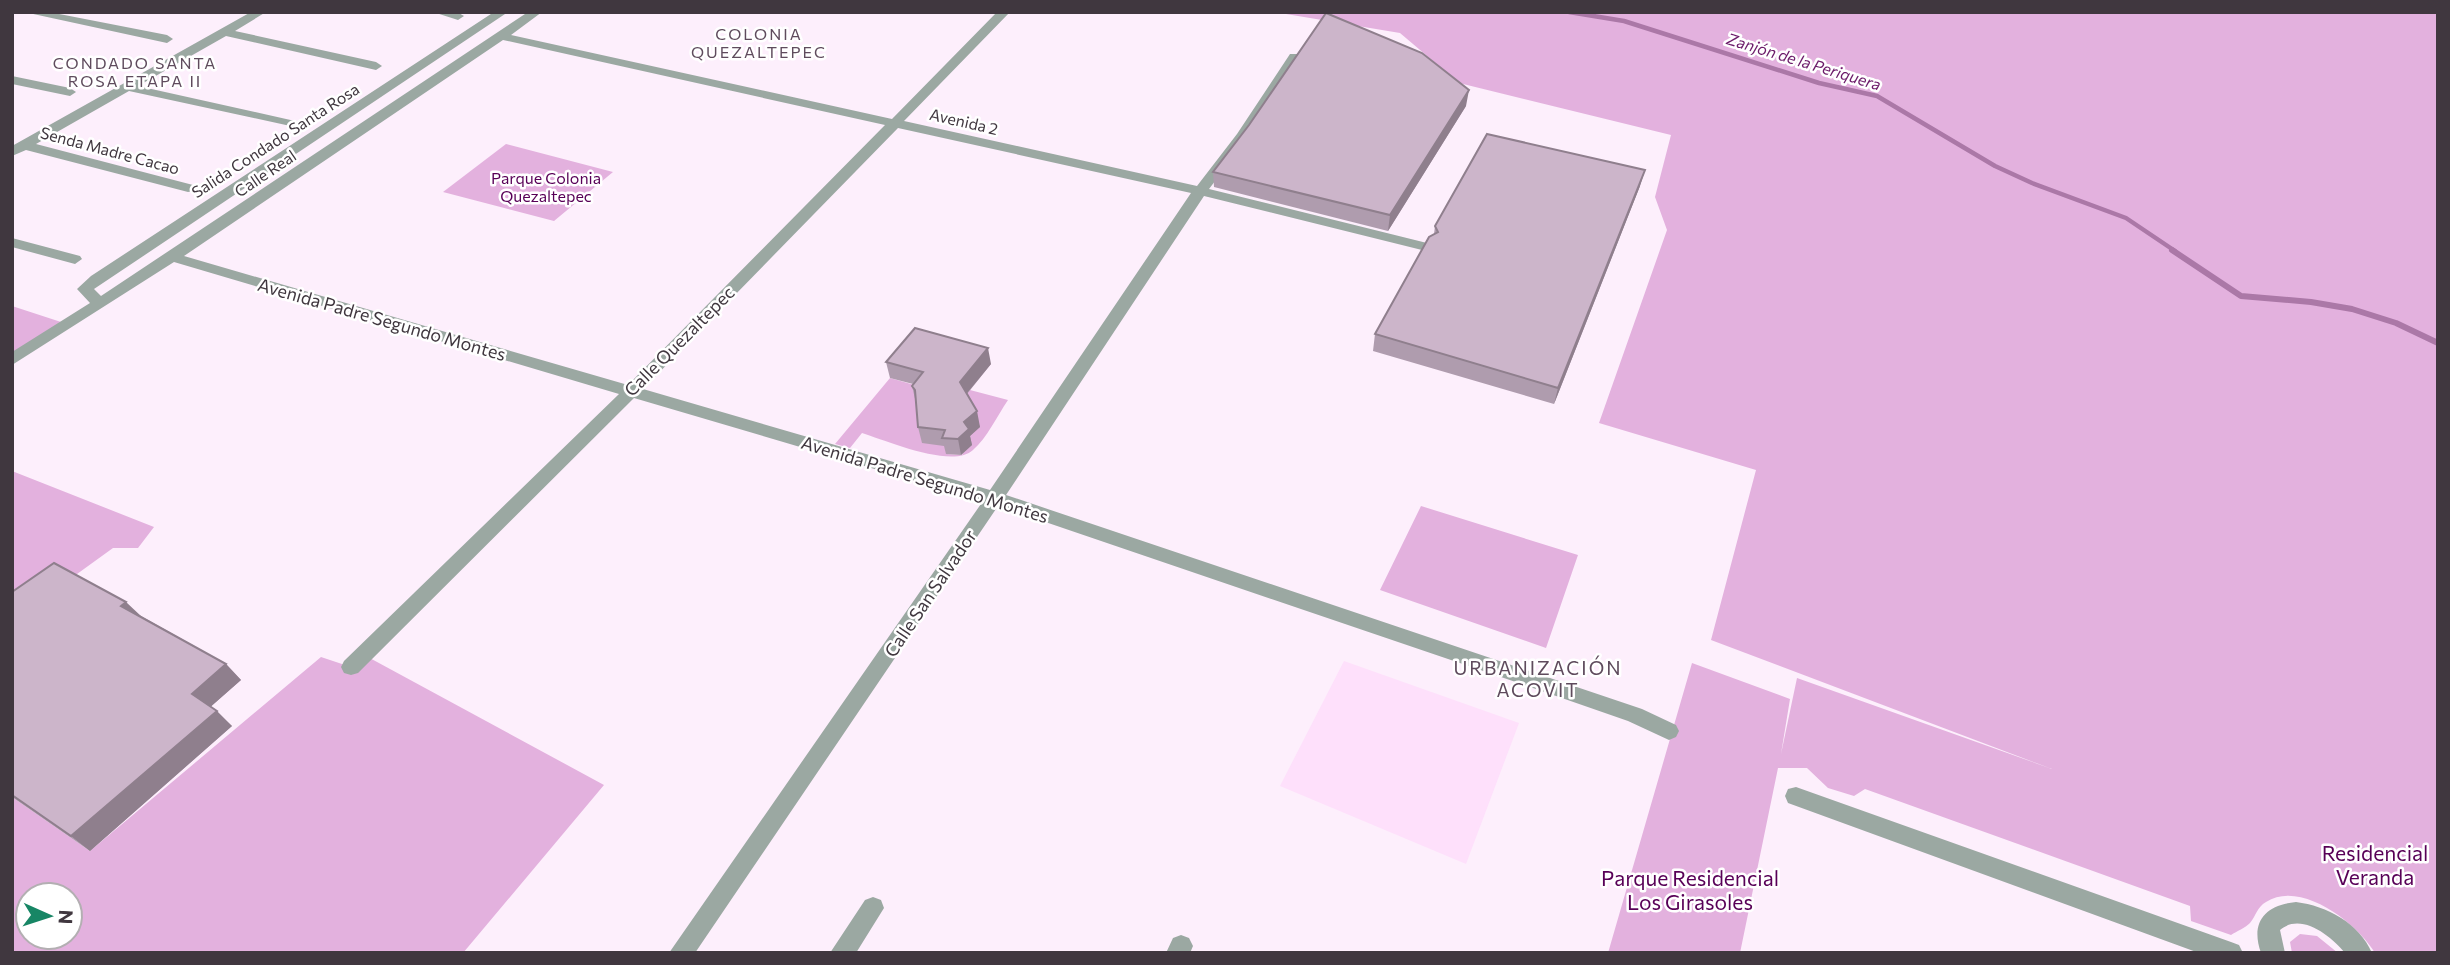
<svg xmlns="http://www.w3.org/2000/svg" width="2450" height="965" viewBox="0 0 2450 965" font-family="Commissioner,sans-serif">
  <style>
    .built { fill: #fee0fb }
    .green { fill: #e3b1de; fill-rule: evenodd }
    .lines { fill: none; stroke-linecap: round; stroke-linejoin: round }
    .stream-far1 { stroke: #ab78a7; stroke-width: 4.5 }
    .stream { stroke: #ab78a7; stroke-width: 6 }
    .minor { fill: #9ba8a2; fill-rule: evenodd }
    .wall { fill: #af9cae }
    .shaded-wall { fill: #8f7f8d }
    .building { fill: #ccb5ca; stroke: #8f7f8d; stroke-width: 2 }
    .labels { text-anchor: middle; dominant-baseline: central; stroke-width: 5; stroke-linejoin: round; paint-order: stroke }
    .far-neighbourhood-label { font-size: 16px; letter-spacing: 2px; fill: #5f4b5d; stroke: #fff }
    .far-water-label { font-size: 16px; font-style: italic; fill: #6b1a69; stroke: #fff }
    .far-street-label { font-size: 16px; fill: #40373f; stroke: #fff }
    .far-park-label { font-size: 16px; fill: #580057; stroke: #fff }
    .street-label { font-size: 18px; fill: #40373f; stroke: #fff }
    .neighbourhood-label { font-size: 19px; letter-spacing: 2px; fill: #5f4b5d; stroke: #fff }
    .near-park-label { font-size: 21px; fill: #580057; stroke: #fff }
  </style>
  <rect width="100%" height="100%" fill="#fdeffc"/>
  <path class="built" d="M1344 661 1519 723 1466 864 1280 786Z"/>
  <path class="green" d="M1274 12H2438V953H2375C2358 924 2301 879 2266 902 2257 907 2256 916 2250 923 2245 928 2237 931 2231 935L2191 921 2190 906 1865 789 1854 796 1828 788 1807 768H1778L1740 953H1608L1692 663 1790 699 1781 754 1797 678 2052 769 1711 640 1756 470 1599 423 1667 230 1655 197 1671 135 1459 83 1400 33Z
    M506 144 613 172 554 221 443 192Z
    M12 306 61 322 12 355Z
    M890 378 918 386 919 406 948 447 947 454 962 455 969 442 963 398 970 390 1008 400C997 416 987 438 973 450 953 469 887 441 862 433L850 448 835 444Z
    M12 471 154 527 138 548H113L12 621Z
    M1421 506 1578 555 1546 648 1380 590Z
    M366 656 604 785 463 953H12V797L90 851 321 657 351 667ZM28 895H70V937H28Z
    M2300 934 2317 936 2338 953H2292L2290 942Z"/>
  <g class="lines">
    <path class="stream-far1" d="M1569 12 1624 21 1819 83 1877 96 1995 166 2032 183 2126 218 2175 251"/>
    <path class="stream" d="M2172 250 2241 296 2311 302 2352 309 2396 323 2438 343"/>
    <path class="minor" d="M24 12H49L167 35 173 39 167 43Z
      M251 12H266L235 31 376 62 382 66 376 70 226 36 138 86 295 121V127L129 91 36 144 193 185V191L188 192 26 150 12 156V146Z
      M433 12H457L464 16 458 20Z
      M494 12H508L94 289 101 296 528 12H542L511 35 892 119 997 12H1010L904 121 1197 186 1237 134 1290 54H1298L1300 57 1247 139 1209 189 1431 244 1433 247 1426 251 1204 196 1006 495 1642 709 1676 725 1679 731 1676 737 1669 740 1628 721 1536 689 998 506 695 953H669L983 501 634 398 358 673 351 675 344 673 341 667 344 661 619 394 174 262 12 365V352L90 303 77 289 91 276ZM503 40 885 125 628 385 184 256ZM898 128 1191 193 990 490 643 389Z
      M12 76 70 88 76 92 70 96 12 84Z
      M12 238 80 256 82 259 75 264 12 247Z
      M1796 787 2231 942 2239 945 2243 953H2199L1788 803 1785 796 1788 789Z
      M873 897 881 900 884 908 856 953H830L865 900Z
      M2296 902C2327 906 2359 923 2372 953H2345C2331 936 2301 912 2280 930L2285 953H2261C2250 922 2265 905 2296 902Z
      M1181 935 1189 938 1193 946 1190 953H1166L1173 938Z"/>
  </g>
  <path class="wall" d="M1466 106 1388 231 1214 187 1213 172Z
    M1640 186 1554 404 1373 351 1375 334 1434 234 1435 226Z
    M886 362 991 364 967 394 980 427 970 436 972 445 961 455 946 454 944 446 922 443 918 427 916 403 912 386 913 384 890 378Z
    M12 592 141 616 226 664 241 680 210 707 232 726 90 851 12 797Z"/>
  <path class="shaded-wall" d="M1469 90 1466 106 1388 231 1390 215Z
    M1645 170 1640 186 1554 404 1558 388Z
    M988 348 991 364 963 398 960 382Z
    M977 411 980 427 970 436 972 445 961 455 958 439 964 422Z
    M126 602 142 617 121 606Z
    M226 664 241 680 207 710 192 694Z
    M217 711 232 726 90 851 71 836Z"/>
  <path class="building" d="M1326 13 1422 53 1469 90 1390 215 1213 172 1249 125Z
    M1487 134 1645 170 1558 388 1375 334 1429 237 1438 232 1435 226Z
    M915 328 988 348 960 382 977 411 964 422 969 429 958 439 942 438 945 430 918 427 915 390 912 386 923 372 886 362Z
    M54 563 126 602 121 606 226 664 192 694 217 711 71 836 12 795V592Z"/>
  <g class="labels">
    <g class="far-neighbourhood-label">
      <text x="759" y="33">COLONIA<tspan x="759" dy="18">QUEZALTEPEC</tspan></text>
      <text x="135" y="62">CONDADO SANTA<tspan x="135" dy="18">ROSA ETAPA II</tspan></text>
    </g>
    <g class="far-water-label">
      <text transform="translate(1804 61) rotate(17)">Zanjón de la Periquera</text>
    </g>
    <g class="far-street-label">
      <text transform="translate(964 121) rotate(13)">Avenida 2</text>
      <text transform="translate(275 140) rotate(-33)">Salida Condado Santa Rosa</text>
      <text transform="translate(110 150) rotate(15)">Senda Madre Cacao</text>
      <text transform="translate(265 173) rotate(-34)">Calle Real</text>
    </g>
    <g class="far-park-label">
      <text x="546" y="177">Parque Colonia<tspan x="546" dy="18">Quezaltepec</tspan></text>
    </g>
    <g class="street-label">
      <text transform="translate(382 319) rotate(16)">Avenida Padre Segundo Montes</text>
      <text transform="translate(679 341) rotate(-45)">Calle Quezaltepec</text>
      <text transform="translate(925 479) rotate(17)">Avenida Padre Segundo Montes</text>
      <text transform="translate(930 593) rotate(-56)">Calle San Salvador</text>
    </g>
    <g class="neighbourhood-label">
      <text x="1538" y="667">URBANIZACIÓN<tspan x="1538" dy="22">ACOVIT</tspan></text>
    </g>
    <g class="near-park-label">
      <text x="2375" y="852">Residencial<tspan x="2375" dy="24">Veranda</tspan></text>
      <text x="1690" y="877">Parque Residencial<tspan x="1690" dy="24">Los Girasoles</tspan></text>
    </g>
  </g>
  <rect width="2450" height="965" fill="none" stroke="#40373f" stroke-width="28"/>
  <g transform="translate(49 916) rotate(93)"><circle r="33" fill="#ffffff" stroke="#b3afb2" stroke-width="2"/>
  <path d="M0-5L12 26L0 18L-12 26Z" fill="#178665"/>
  <text y="-10" font-size="19" font-weight="bold" text-anchor="middle" fill="#40373f">N</text>
  </g>
</svg>
